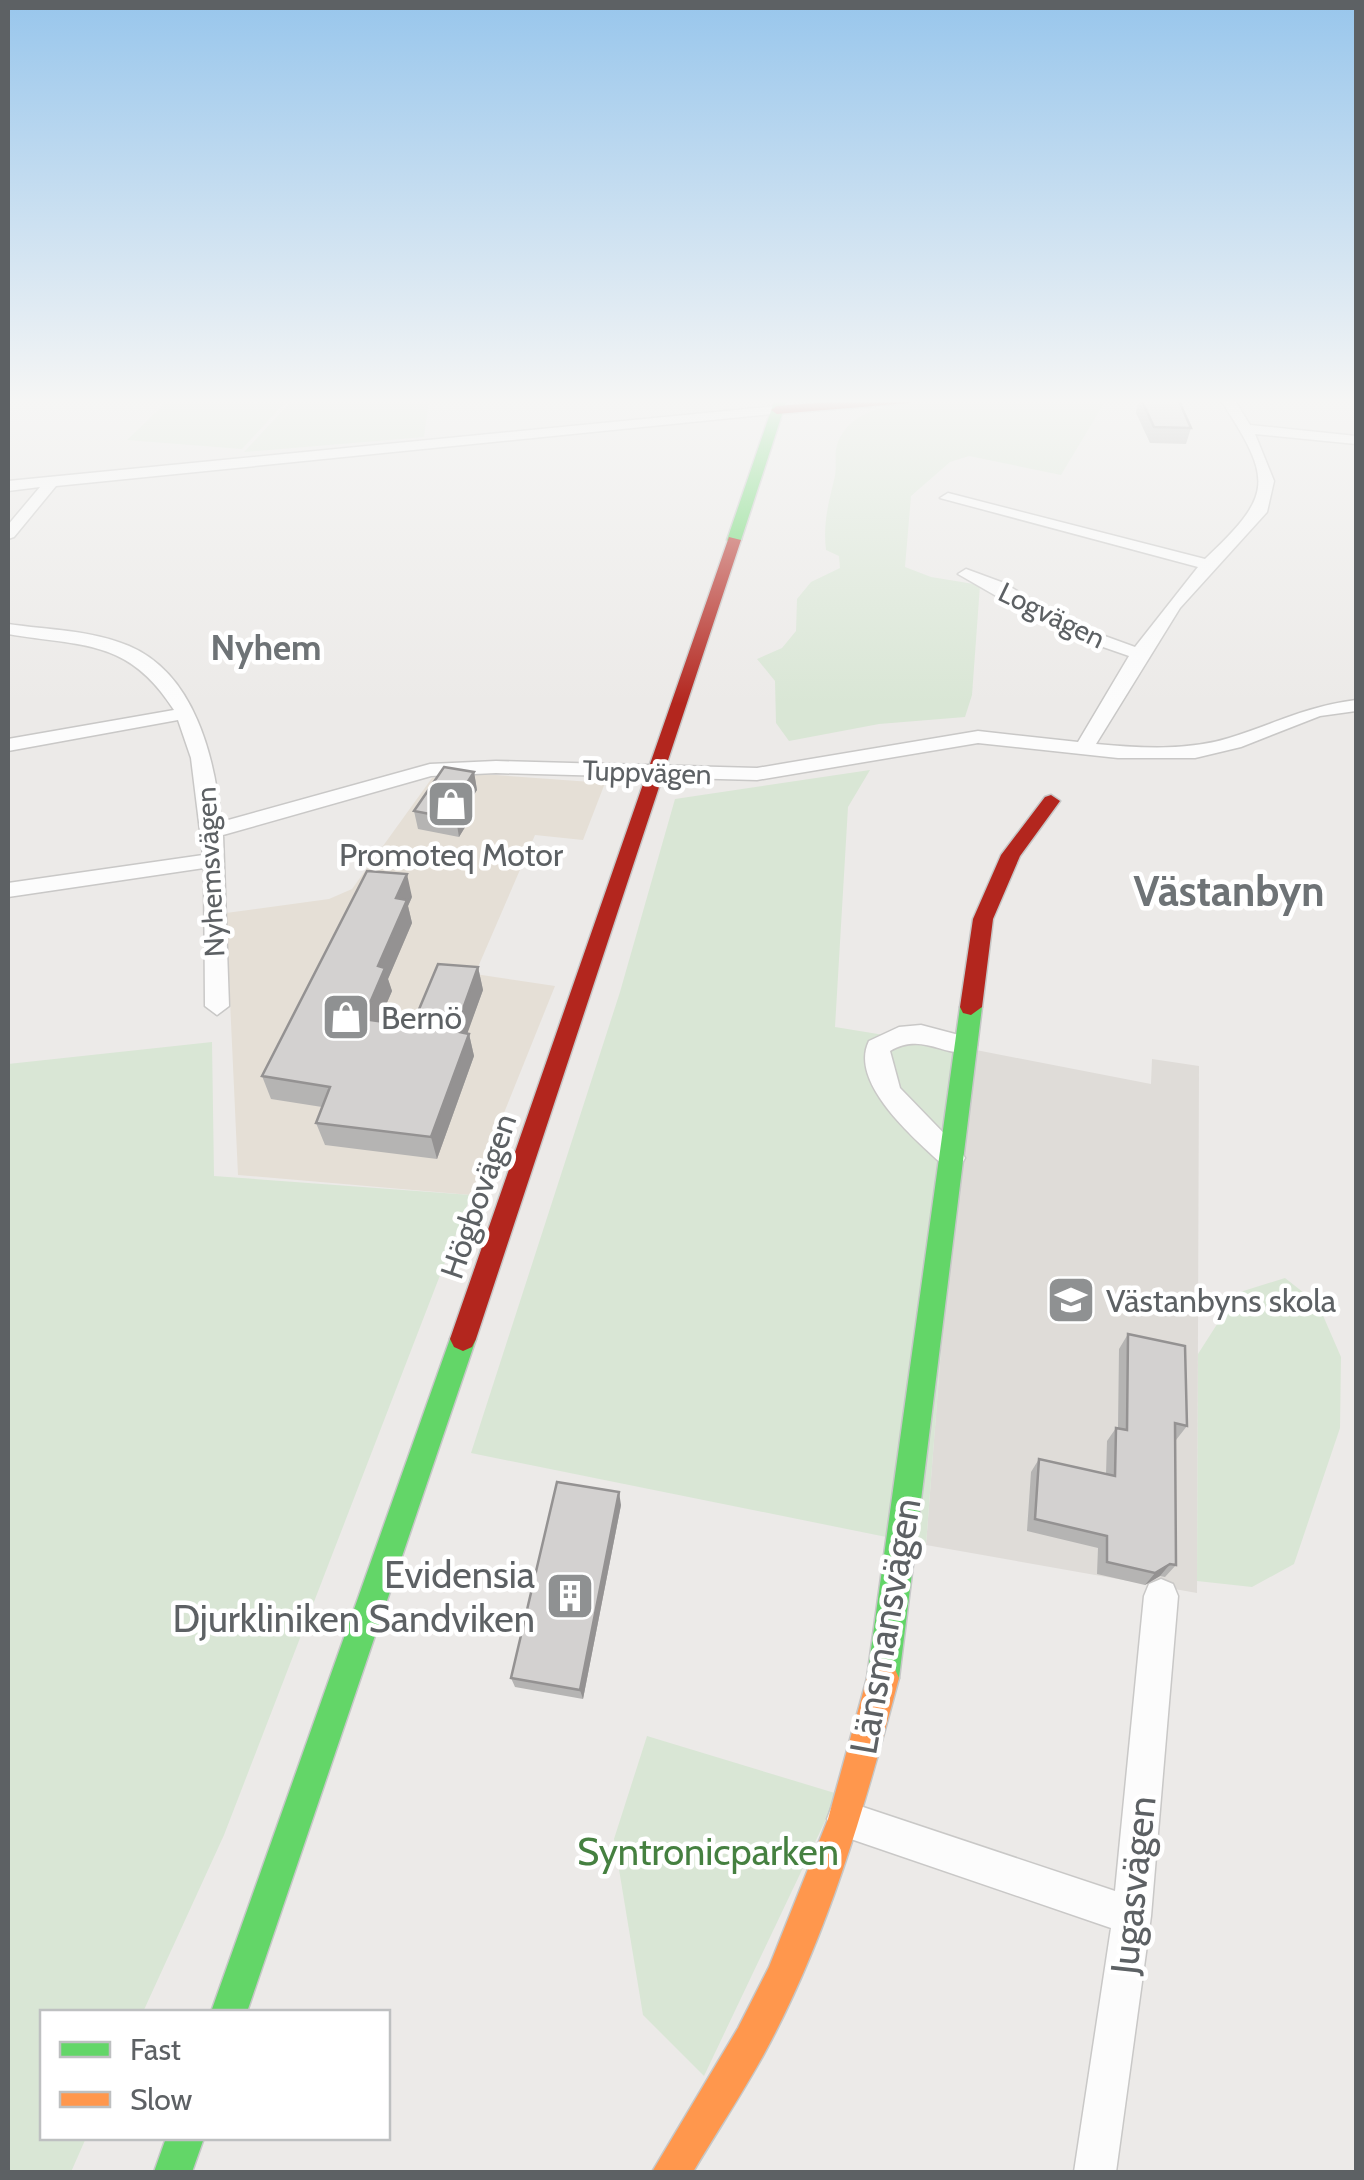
<svg xmlns="http://www.w3.org/2000/svg" width="1364" height="2180" viewBox="0 0 1364 2180" font-family="Cabin,sans-serif">
  <style>
    .commercial { fill: #e5dfd6 }
    .education { fill: #dfdcd8 }
    .green { fill: #d9e6d5 }
    .lines { fill: none; stroke-linecap: round; stroke-linejoin: round }
    .street-casing { stroke: #c9c8c7; stroke-width: 3 }
    .fast-casing { stroke: #c6c7c7; stroke-width: 3 }
    .slow-casing { stroke: #c6c7c7; stroke-width: 3 }
    .jam-casing { stroke: #c6c7c7; stroke-width: 3 }
    .street { fill: #fcfcfc; fill-rule: evenodd }
    .fast { fill: #63d668; fill-rule: evenodd }
    .slow { fill: #ff974d; fill-rule: evenodd }
    .jam { fill: #b3261e; fill-rule: evenodd }
    .wall { fill: #b5b4b3 }
    .shaded-wall { fill: #949292 }
    .building { fill: #d3d1d0; stroke: #949292; stroke-width: 2.5 }
    .labels { text-anchor: middle; dominant-baseline: central; stroke-width: 9; stroke-linejoin: round; paint-order: stroke }
    .far-street-label { font-size: 28px; fill: #5d6164; stroke: #fff }
    .poi-label { font-size: 32px; fill: #5d6164; stroke: #fff; text-anchor: start }
    .street-label { font-size: 32px; fill: #5d6164; stroke: #fff }
    .far-district-label { font-size: 35px; font-weight: bold; fill: #6e7376; stroke: #fff }
    .near-poi-label { font-size: 38px; fill: #5d6164; stroke: #fff; text-anchor: end }
    .near-street-label { font-size: 38px; fill: #5d6164; stroke: #fff }
    .near-park-label { font-size: 38px; fill: #458040; stroke: #fff }
    .district-label { font-size: 42px; font-weight: bold; fill: #6e7376; stroke: #fff }
  </style>
  <rect width="100%" height="100%" fill="#eceae8"/>
  <path class="commercial" d="M481 774 605 783 583 840 535 835 475 974 555 986 471 1195 238 1175 226 913 329 899 352 889 432 778Z"/>
  <path class="education" d="M976 1050 1151 1084 1152 1059 1199 1066 1197 1593 926 1545 949 1245Z"/>
  <path class="green" d="M170 399H288L242 449 127 440Z
    M345 399H429L424 437 244 452 290 403Z
    M981 399H1102L1103 405 1061 475 969 456 950 462 911 496 905 567 931 577 980 585 972 695 965 717 879 724 789 741 776 723 775 681 757 659 782 648 796 631 797 599 811 582 840 568 839 556 826 550C823 524 828 505 834 480 838 468 833 454 838 442 859 393 936 403 981 399Z
    M870 770 848 807 835 1027 976 1050 949 1245 926 1545 471 1453 620 992 675 799Z
    M212 1042 214 1176 471 1195 224 1835 143 2012H42V2138H86L71 2172H8V1064Z
    M1285 1278 1318 1304 1341 1357 1340 1428 1294 1564 1252 1587 1197 1581 1198 1354 1237 1293Z
    M647 1736 838 1794 704 2076 643 2015 614 1839Z"/>
  <g class="lines">
    <g class="street-casing">
      <path id="street" d="M1220 399H1234L1250 425 1356 436V444L1255 434 1274 481 1267 512 1180 608 1096 744C1139 748 1188 751 1229 738 1277 723 1304 707 1356 700V711L1320 716 1241 747 1195 758H1118L978 743 757 780 496 773 431 776 223 835 229 1006 217 1015 205 1006 204 868 8 897V883L203 855 191 758 178 720 8 751V739L174 710C128 638 83 647 8 634V624C48 630 92 630 129 646 195 674 215 758 221 822L430 764 496 761 757 768 978 731 1078 742 1129 656 1057 631 958 574 966 569 1004 583 1069 623 1135 647 1198 567 940 498 948 493 1205 559C1274 494 1273 480 1220 399Z
        M777 406 782 407V413L56 486 14 537 8 539V525L40 487 8 491V481Z
        M921 1025 974 1039 977 1045 974 1051C946 1060 924 1031 890 1051L900 1088 961 1151 965 1158 961 1165 952 1169 943 1165C916 1140 848 1083 869 1041L899 1027Z
        M1161 1579 1173 1584 1178 1596 1151 1916 1116 2172H1074L1111 1928 845 1837 832 1832 827 1819 832 1806 845 1801 1115 1891 1144 1596 1149 1584Z"/>
    </g>
    <g class="fast-casing">
      <path id="fast" d="M775 399H787L741 540 729 543 727 540Z
        M971 999 982 1007 899 1678 894 1689 883 1694 872 1689 867 1678 960 1007Z
        M463 1327 472 1331 476 1339 247 2012H211L450 1339 454 1331Z
        M166 2138H204L192 2172H154Z"/>
    </g>
    <g class="slow-casing">
      <path id="slow" d="M883 1662 894 1667 899 1678C865 1806 828 1936 764 2054 742 2094 716 2133 693 2172H652L738 2028 769 1967 828 1819 867 1678 872 1667Z"/>
    </g>
    <g class="jam-casing">
      <path id="jam" d="M865 399H914L908 403 777 414 771 410 777 406Z
        M729 537 741 540 476 1339 472 1347 463 1351 454 1347 450 1339Z
        M1051 795 1060 801 1020 856 993 919 982 1007 971 1015 963 1013 960 1007 973 919 1001 855 1045 797Z"/>
    </g>
    <use href="#street" class="street"/>
    <use href="#fast" class="fast"/>
    <use href="#slow" class="slow"/>
    <use href="#jam" class="jam"/>
  </g>
  <path class="wall" d="M1139 399H1178L1191 428 1186 444 1150 443 1136 413Z
    M474 772 477 790 467 805 470 819 459 837 418 829 414 811Z
    M412 897 408 906 412 923 388 979 392 991 379 1021 412 1026 478 967 483 990 467 1033 469 1034 474 1056 437 1159 325 1145 316 1123 322 1107 271 1099 262 1076Z
    M1128 1334 1187 1426 1176 1440 1175 1439 1176 1565 1165 1577 1160 1576 1145 1585 1097 1574 1098 1548 1027 1531 1031 1472 1039 1459 1106 1474 1107 1441 1116 1428H1118L1119 1349Z
    M621 1505 583 1699 515 1687 511 1678Z"/>
  <path class="shaded-wall" d="M474 772 477 790 467 805 470 819 459 837 456 819V800Z
    M407 874 412 897 408 906 412 923 388 979 392 991 370 1042 363 1019 396 898Z
    M478 967 483 990 460 1054 455 1031Z
    M469 1034 474 1056 437 1159 431 1137Z
    M619 1492 621 1505 583 1699 580 1690Z
    M1170 1564 1160 1576 1145 1585 1155 1573Z"/>
  <path class="building" d="M1141 399H1178L1191 428 1154 427Z
    M444 767 474 772 456 800 467 802 456 819 414 811Z
    M367 871 407 874 396 898 407 900 378 966 385 968 363 1019 412 1026 438 964 478 967 455 1031 469 1034 431 1137 316 1123 330 1087 262 1076Z
    M1128 1334 1185 1346 1187 1426 1175 1423 1176 1565 1170 1564 1155 1573 1107 1562V1536L1035 1519 1039 1459 1115 1476 1116 1428 1127 1430Z
    M557 1482 619 1492 580 1690 511 1678Z"/>
  <linearGradient id="sky" x2="0" y2="1"><stop stop-color="#98c6ec"/><stop offset="0.57" stop-color="#f6f6f5"/><stop offset="1" stop-color="#f6f6f5" stop-opacity="0"/></linearGradient>
  <rect width="1364" height="704" fill="url(#sky)"/>
  <defs>
    <g id="shop-square" transform="scale(2.5)"><rect x="-9" y="-9" width="18" height="18" rx="4" fill="#8f9192" stroke="#fff"/><path d="M-5-2.5h2.3a2.7 3.5 0 0 1 5.4 0H5L5.5 6h-11ZM-1.5-2.5h3a1.5 2.3 0 0 0-3 0Z" fill="#fff"/></g>
    <g id="school-square" transform="scale(2.5)"><rect x="-9" y="-9" width="18" height="18" rx="4" fill="#8f9192" stroke="#fff"/><path d="M0-5L7-2L0 1L-7-2ZM-4 1L0 2.5L4 1V4Q0 6-4 4Z" fill="#fff"/></g>
    <g id="building-square" transform="scale(2.5)"><rect x="-9" y="-9" width="18" height="18" rx="4" fill="#8f9192" stroke="#fff"/><path d="M-4-6H4V6H1V3H-1V6H-4ZM-2.5-4.3h1.7v1.8h-1.7ZM.8-4.3h1.7v1.8H.8ZM-2.5-1h1.7V.8h-1.7ZM.8-1h1.7V.8H.8Z" fill="#fff"/></g>
  </defs>
  <g fill-rule="evenodd">
    <use href="#shop-square" x="451" y="804"/>
    <use href="#shop-square" x="346" y="1017"/>
    <use href="#school-square" x="1071" y="1300"/>
    <use href="#building-square" x="570" y="1596"/>
  </g>
  <g class="labels">
    <g class="far-street-label">
      <text transform="translate(1052 615) rotate(26)">Logvägen</text>
      <text transform="translate(647 772) rotate(2)">Tuppvägen</text>
      <text transform="translate(210 872) rotate(-93)">Nyhemsvägen</text>
    </g>
    <g class="poi-label">
      <text x="451" y="854" text-anchor="middle">Promoteq Motor</text>
      <text x="381" y="1017">Bernö</text>
      <text x="1106" y="1300">Västanbyns skola</text>
    </g>
    <g class="street-label">
      <text transform="translate(478 1196) rotate(-71)">Högbovägen</text>
    </g>
    <g class="far-district-label">
      <text x="266" y="647">Nyhem</text>
    </g>
    <g class="near-poi-label">
      <text x="535" y="1574">Evidensia<tspan x="535" dy="44">Djurkliniken Sandviken</tspan></text>
    </g>
    <g class="near-street-label">
      <text transform="translate(885 1626) rotate(-80)">Länsmansvägen</text>
      <text transform="translate(1133 1885) rotate(-84)">Jugasvägen</text>
    </g>
    <g class="near-park-label">
      <text x="708" y="1851">Syntronicparken</text>
    </g>
    <g class="district-label">
      <text x="1229" y="891">Västanbyn</text>
    </g>
  </g>
  <rect width="1364" height="2180" fill="none" stroke="#5d6164" stroke-width="20"/>
  <rect x="40" y="2010" width="350" height="130" fill="#ffffff" stroke="#bec0c1" stroke-width="2.5"/>
  <rect x="60" y="2042" width="50" height="15" fill="#63d668" stroke="#bec0c1" stroke-width="2.5"/>
  <text x="130" y="2060" font-size="30" fill="#5d6164">Fast</text>
  <rect x="60" y="2092" width="50" height="15" fill="#ff974d" stroke="#bec0c1" stroke-width="2.5"/>
  <text x="130" y="2110" font-size="30" fill="#5d6164">Slow</text>
</svg>
